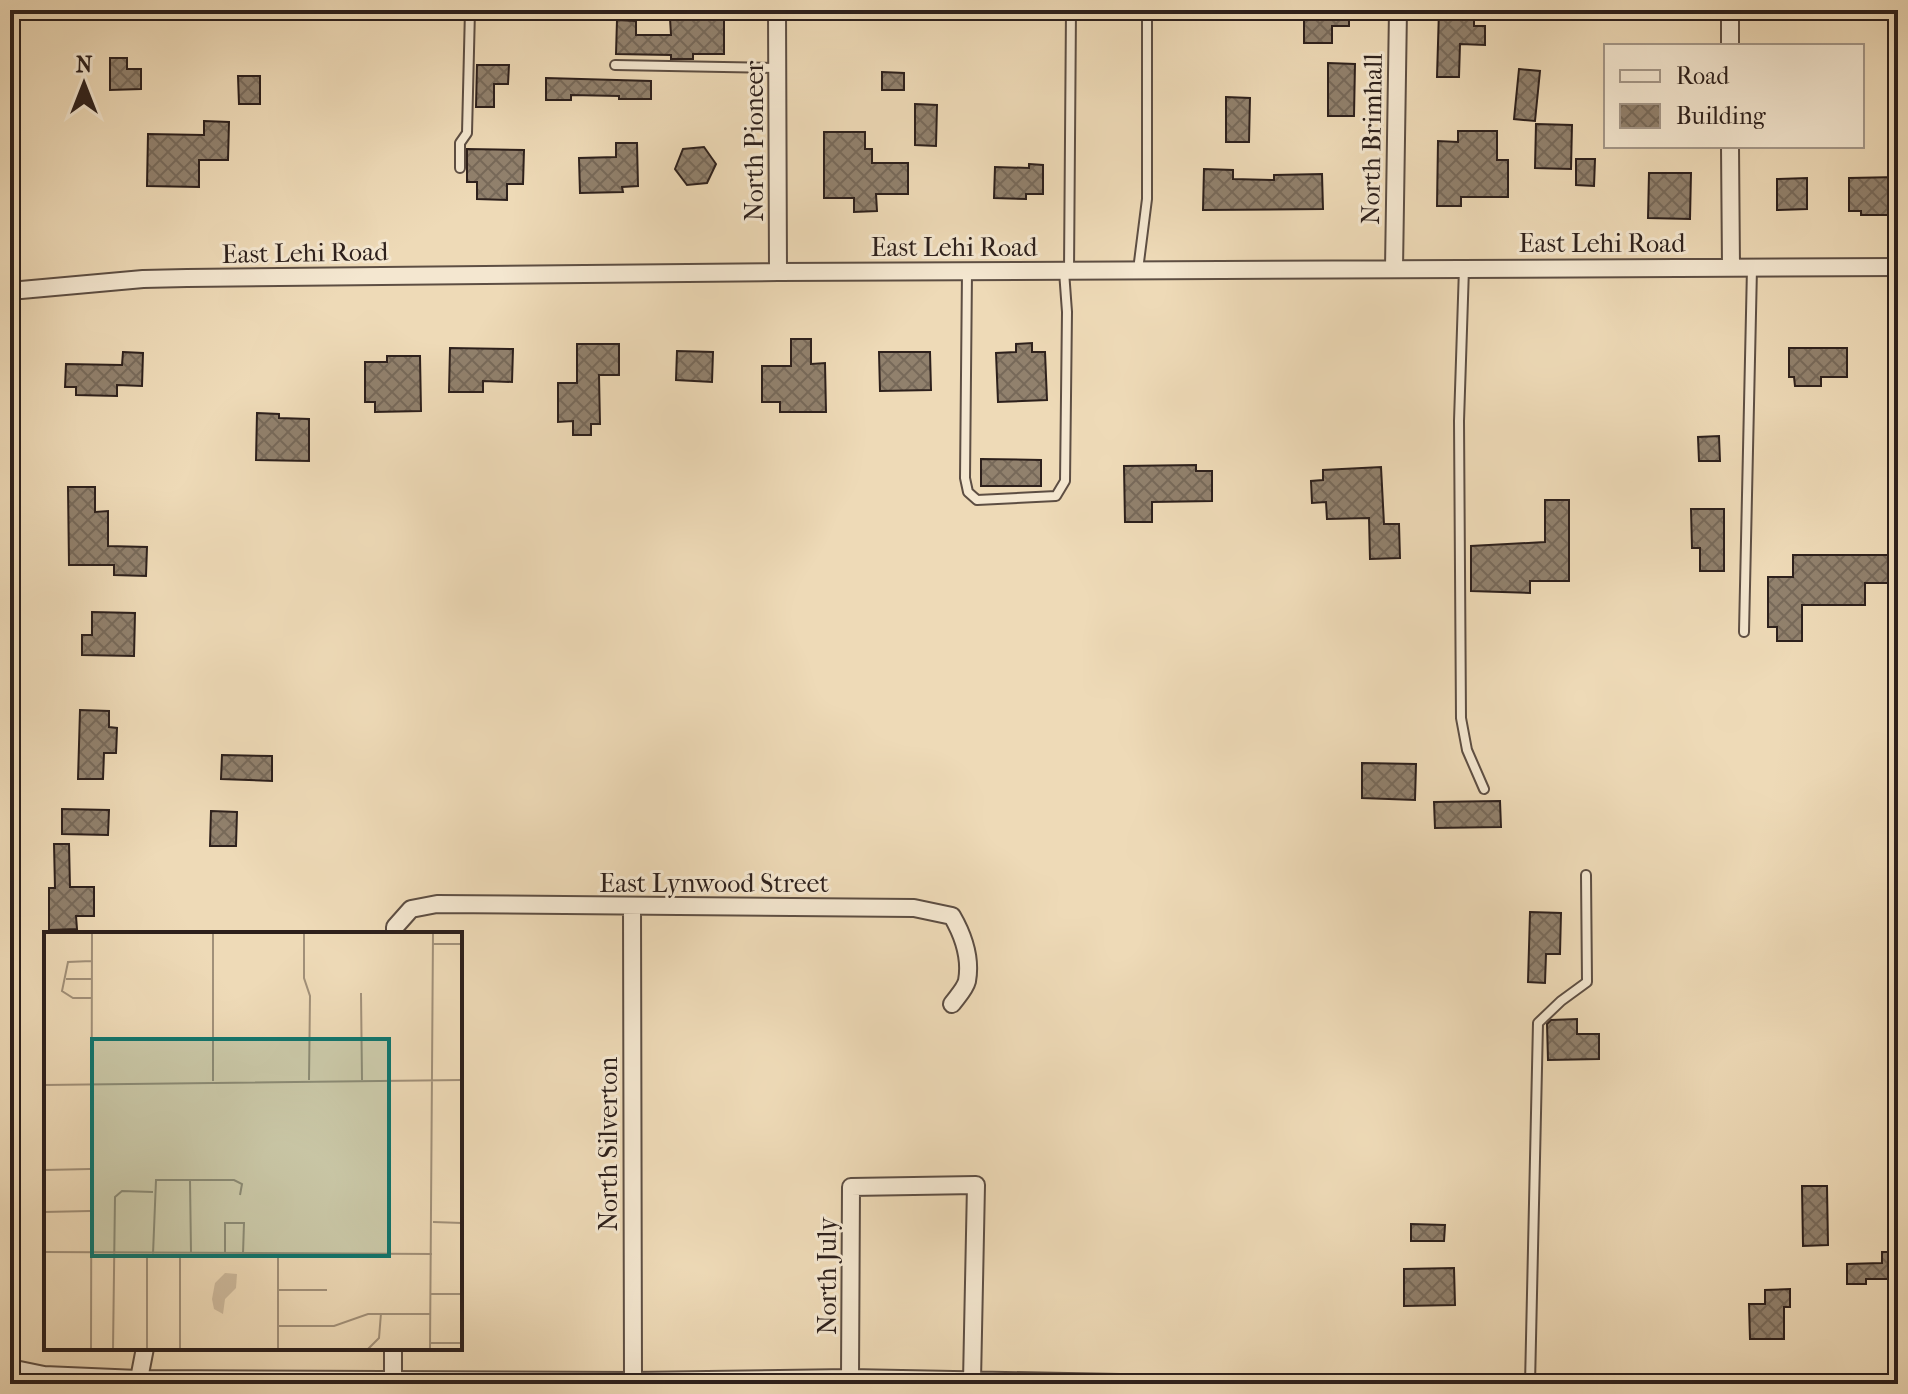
<svg xmlns="http://www.w3.org/2000/svg" width="1908" height="1394" viewBox="0 0 1908 1394" font-family="'IM FELL French Canon',serif">
  <style>
    .building { fill: url(#building-cross-hatch); stroke: #2d201c; stroke-width: 2 }
    .lines { fill: none; stroke-linecap: round; stroke-linejoin: round }
    .service-casing { stroke: #5d4e43; stroke-width: 12 }
    .minor-casing { stroke: #5d4e43; stroke-width: 20 }
    .service { stroke: #f4e7d0; stroke-width: 8 }
    .minor { stroke: #f4e7d0; stroke-width: 16 }
    .labels { text-anchor: middle; dominant-baseline: central; stroke-width: 6; stroke-linejoin: round; paint-order: stroke }
    .street-label { font-size: 26px; fill: #2d201c; stroke: #f4e7d0 }
    .inset-road { fill: none; stroke: #a19079; stroke-width: 2 }
    .view { fill: #0f766e; fill-opacity: 0.15; stroke: #0f766e; stroke-width: 4 }
    .inset-edge { fill: none; stroke: #2d201c; stroke-width: 4 }
  </style>
  <defs>
    <pattern id="building-cross-hatch" width="8" height="8" patternUnits="userSpaceOnUse" patternTransform="scale(2)"><rect width="8" height="8" fill="#91816d"/><path d="M0 0l8 8M0 8l8-8" fill="none" stroke="#776959"/></pattern>
  </defs>
  <rect width="100%" height="100%" fill="#eedab7"/>
  <filter id="stains"><feTurbulence type="fractalNoise" baseFrequency=".0025" numOctaves="4"/><feColorMatrix values="0 0 0 0 .2 0 0 0 0 .09 0 0 0 0 .02 0 0 0 .5 -.17"/></filter>
  <radialGradient id="worn" r=".72"><stop offset=".6" stop-color="#630" stop-opacity="0"/><stop offset="1" stop-color="#630" stop-opacity=".3"/></radialGradient>
  <path class="building" d="M1304 10H1349V26H1332V43H1304Z
    M1439 10H1474V26H1485V45L1460 44 1459 77H1437Z
    M724 17V54H693V59H671V55L616 54 617 20 636 21V35H671L670 18Z
    M110 58H127V69H141V89L110 90Z
    M1328 63 1355 64 1354 116H1328Z
    M477 65H509L508 84H494V107H476Z
    M1519 69 1540 71 1535 121 1514 119Z
    M882 72 904 73V90H882Z
    M238 76H260V104H239Z
    M546 78 651 81V99H619V96L571 95V100H546Z
    M1226 97 1250 98 1249 142H1226Z
    M915 104 937 105 936 146 915 145Z
    M204 121 229 122 228 160H199V187L147 186 148 134 204 135Z
    M1536 124 1572 125 1571 169 1535 168Z
    M1458 131H1497V160H1508V197H1461V206H1437L1438 141 1458 142Z
    M824 132H865V149H872V163H908V194H876L877 211 854 212V198H824Z
    M616 143H637L638 186 622 187 623 192 580 193 579 158 616 157Z
    M704 147 716 164 707 183 687 185 675 169 683 149Z
    M467 149 524 150 523 184H507V200L477 199V182H467Z
    M1576 159H1595L1594 186 1576 185Z
    M1029 164 1043 165V194H1026V199L994 198 995 167 1029 168Z
    M1204 169 1233 170V179L1274 180V175L1322 174 1323 209 1203 210Z
    M1649 173H1691L1690 219 1648 218Z
    M1898 177V215H1861V211H1849V178Z
    M1807 178V209L1777 210V179Z
    M791 339H811V364L825 363 826 412H780V402H762V366H791Z
    M1032 343V352H1045L1047 400 998 402 996 353 1016 352V344Z
    M577 344H619V375H599L600 424H591V435H573V421L558 422V383H577Z
    M450 348 513 349 512 382 483 381V392H449Z
    M1789 348H1847V377H1821V386H1795L1794 377H1789Z
    M677 351 713 352 712 382 676 380Z
    M123 352 143 353 142 386 117 385V396L76 395V387H65L66 364 122 365Z
    M879 352H930L931 390 880 391Z
    M387 356H420L421 411 375 412V402H365V362H387Z
    M257 413 279 414V418L309 419V461L256 460Z
    M1719 436 1720 461H1699L1698 437Z
    M981 459 1041 460V486H981Z
    M1196 465V471H1212V501L1152 502V522H1125L1124 466Z
    M1381 467 1384 524H1399L1400 558 1370 559 1369 518 1327 519 1326 502 1312 503 1311 481 1323 480V470Z
    M68 487H95V512L108 511V546L147 547 146 576 114 575V565H69Z
    M1545 500H1569V581H1530V593L1471 591V546L1545 542Z
    M1691 509H1724V571H1700V548H1692Z
    M1793 555H1893V583H1865V605H1802V641H1777V627H1768V577H1793Z
    M92 612 135 613 134 656 82 655V635H92Z
    M80 710 109 711V727L117 728 116 753H104L103 779H78Z
    M222 755 272 756V781L221 779Z
    M1362 763 1416 764 1415 800 1362 798Z
    M1500 801 1501 827 1435 828 1434 802Z
    M62 809 109 810 108 835 62 834Z
    M211 811 237 812 236 846H210Z
    M54 844H69L70 887H94V916H76L77 929 49 930V888H55Z
    M1530 912 1561 913 1560 954H1546L1545 983 1528 982Z
    M1577 1019V1034H1599V1059L1548 1060 1547 1024 1551 1020Z
    M1802 1186H1827L1828 1245 1803 1246Z
    M1411 1224 1445 1225 1444 1241H1411Z
    M1882 1252H1898V1279H1866V1284H1847V1264L1882 1263Z
    M1454 1268 1455 1305 1404 1306V1269Z
    M1790 1289V1307H1784V1339H1750L1749 1304H1765V1290Z"/>
  <g class="lines">
    <g class="service-casing">
      <path id="service" d="M615 65 777 68
        M460 168V143L467 133 470 10
        M1464 268 1459 421 1461 718 1467 750 1484 789
        M1069 270 1071 10
        M1138 270 1147 199V10
        M967 272 965 478 968 492 977 500 1056 496 1065 481 1067 312 1064 271
        M1744 632 1752 268
        M1530 1384 1538 1023 1561 1001 1587 982 1586 875"/>
    </g>
    <g class="minor-casing">
      <path id="minor" d="M777 10 778 272
        M1730 10V46
        M1730 146 1731 267
        M1394 268 1398 10
        M10 291 143 279 187 278 778 272 1898 267
        M632 906 633 1381
        M395 934V927L411 909 437 904 914 908 952 916C963 935 971 959 967 981 965 989 957 997 952 1004
        M393 1348V1381
        M10 1368 44 1375 138 1379 633 1381 850 1378 1172 1384
        M850 1378 851 1187 976 1185 972 1381
        M138 1384 145 1348"/>
    </g>
    <use href="#service" class="service"/>
    <use href="#minor" class="minor"/>
  </g>
  <g class="labels">
    <g class="street-label">
      <text transform="translate(1372 139) rotate(-89)">North Brimhall</text>
      <text transform="translate(754 141) rotate(-90)">North Pioneer</text>
      <text x="1602" y="243">East Lehi Road</text>
      <text x="954" y="247">East Lehi Road</text>
      <text transform="translate(305 253) rotate(-1)">East Lehi Road</text>
      <text x="714" y="883">East Lynwood Street</text>
      <text transform="translate(608 1144) rotate(-90)">North Silverton</text>
      <text transform="translate(827 1276) rotate(-90)">North July</text>
    </g>
  </g>
  <g transform="translate(44 932)">
    <rect width="418" height="418" fill="#eedab7"/>
    <path d="M181 341 193 342 192 356 181 367 179 382 170 377 168 367 171 351Z" fill="#cdba9d"/>
    <path class="inset-road" d="M169 1V149M260 1V46L266 64 265 148M389 12H418M22 47H47M317 61 318 148M47 66H29L18 59 24 30 47 29M0 153 418 148M0 238 46 237M146 248 147 321M0 280 46 279M389 290 418 291M0 320 388 322M181 321V291H200L199 322M109 322 112 248H190L198 252 196 263M234 358H283M387 362H418M234 394H290L324 382H387M386 411H418M47 417 48 1M69 417 71 265 78 259 109 260M103 417V322M136 417V322M234 417V322M324 417 335 406 337 381M386 417 389 1"/>
    <path class="view" d="M48 107H345V324H48Z"/>
    <rect width="418" height="418" class="inset-edge"/>
  </g>
  <rect width="1908" height="1394" fill="none" stroke="#eedab7" stroke-width="40"/>
  <rect x="12" y="12" width="1884" height="1370" fill="none" stroke="#2d201c" stroke-width="4"/>
  <rect x="20" y="20" width="1868" height="1354" fill="none" stroke="#2d201c" stroke-width="2"/>
  <rect x="1604" y="44" width="260" height="104" fill="#f4e7d0" stroke="#a49788" stroke-width="2"/>
  <rect x="1620" y="70" width="40" height="12" fill="#f4e7d0" stroke="#a49788" stroke-width="2"/>
  <text x="1676" y="84" font-size="24" fill="#2d201c">Road</text>
  <rect x="1620" y="104" width="40" height="24" fill="url(#building-cross-hatch)" stroke="#a49788" stroke-width="2"/>
  <text x="1676" y="124" font-size="24" fill="#2d201c">Building</text>
  <g transform="translate(84 84)" stroke="#f4e7d0" stroke-width="6" paint-order="stroke">
  <path d="M0-6L14 30L0 20L-14 30Z" fill="#2d201c"/>
  <text y="-12" font-size="22" font-weight="bold" text-anchor="middle" fill="#2d201c">N</text>
  </g>
  <rect width="100%" height="100%" filter="url(#stains)"/>
  <rect width="100%" height="100%" fill="url(#worn)"/>
</svg>
